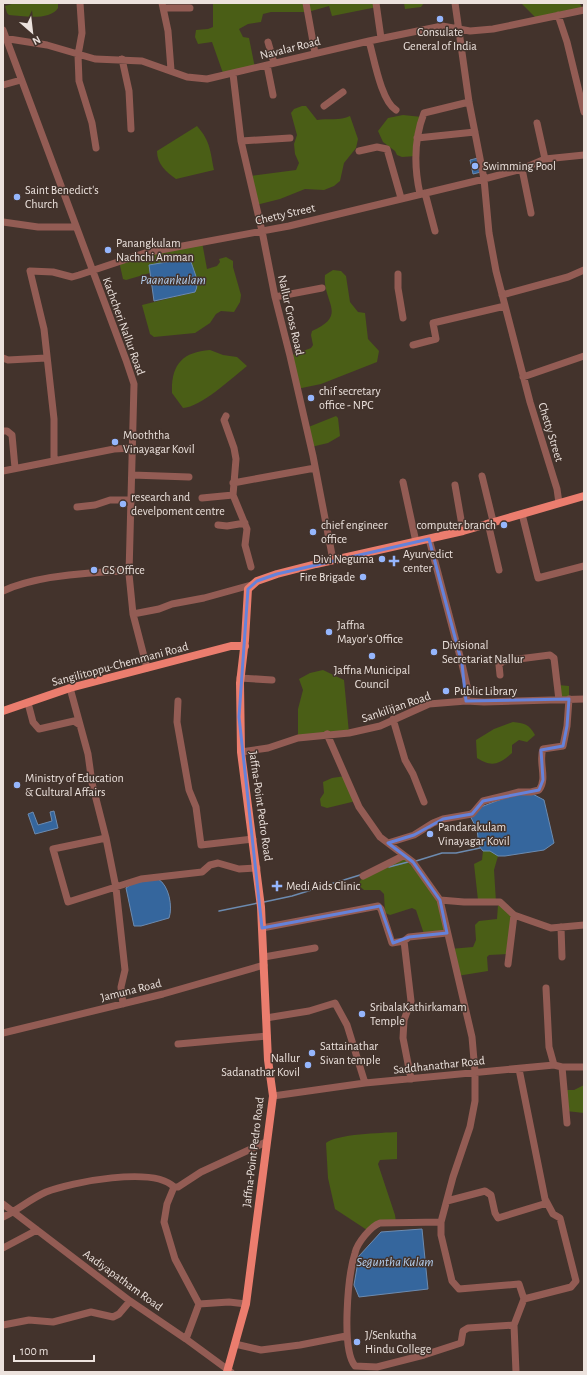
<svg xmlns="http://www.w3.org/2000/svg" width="587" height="1375" viewBox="0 0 587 1375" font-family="'Alegreya Sans',sans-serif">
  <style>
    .green { fill: #4a5e16 }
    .water { fill: #35669d; stroke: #6c8bb0 }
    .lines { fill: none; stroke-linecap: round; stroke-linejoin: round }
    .stream { stroke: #6c8bb0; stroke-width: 1.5 }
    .minor { stroke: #935c54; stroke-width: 7 }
    .major { stroke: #eb7d6e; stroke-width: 8 }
    .marked { fill: none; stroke: #6582da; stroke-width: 3; stroke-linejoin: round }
    .poi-dot { fill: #95b6fd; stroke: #43332c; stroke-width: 1.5 }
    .labels { text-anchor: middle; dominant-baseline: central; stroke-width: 3; stroke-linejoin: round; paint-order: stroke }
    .poi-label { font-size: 12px; fill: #ece2dd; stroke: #43332c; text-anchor: start }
    .street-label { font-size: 12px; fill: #ece2dd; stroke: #43332c }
    .water-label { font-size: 13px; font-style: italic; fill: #b6d1f1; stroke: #43332c }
  </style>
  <rect width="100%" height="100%" fill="#43332c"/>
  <path class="green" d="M15 3H58V8C50 21 23 16 9 15L7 13 5 6Z
    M213 3H376L377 7 332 16 329 6 308 12H271L263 14 261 22 248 24 239 29 243 37 249 38 255 68 224 76 212 42 198 44 195 37 196 30 208 29 213 27Z
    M404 3H424L421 7 405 9Z
    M521 3H579L584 10 538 20Z
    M302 106H306L317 120C328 118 340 121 350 116L358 139 356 148 344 163 340 181 334 186 324 190 305 189 280 199 256 205 250 176 296 170 299 163 295 154 294 144 297 135 291 113 294 109Z
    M403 115 422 117 416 156 402 157 397 155 395 151 383 142 378 131 388 118Z
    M197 126C211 142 210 151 214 170L176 179C166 172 157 164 157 151Z
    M202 242 207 269 217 266 220 262 219 259 226 257 233 261V267L241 295 240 302 234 312 221 311 216 314 210 323 195 333 154 337 150 334 142 305 195 292C200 282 192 269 190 258L149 265 150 273 126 280 123 279 119 261Z
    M333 270 341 271 346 276 350 302 358 312 365 313 368 339 379 351 377 362 321 384 297 389 290 356 311 348 313 345 311 335 312 331C349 315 322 302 325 275Z
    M210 350 223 355 237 357 247 366C232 378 201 407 183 408L172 393C171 365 182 352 210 350Z
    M336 416 338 418 340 436 328 443 311 447 306 428Z
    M323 670 344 680 349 733 298 738V709L303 690 299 679 310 673Z
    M558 685 569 686V699L559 700Z
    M513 722C524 723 529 724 535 735L527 742 519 740 512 745V753C500 764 492 768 477 758L476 740 494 729Z
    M345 776 356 801 327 808 321 806 320 799 324 793 323 782 332 778Z
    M483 851H490L498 856 494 870 496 902 478 900 474 864 482 860Z
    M403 856 440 900 447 933 424 934 416 910 412 908 390 915 385 913 384 894 380 890H364L358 885 363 876Z
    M498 905 514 915 508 954 489 955 487 957 488 971 457 976 450 949 473 947 476 940 475 925 479 921 497 919Z
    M584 1085V1113L566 1111 564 1090H574Z
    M397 1132V1159L380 1160 378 1164 395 1215 396 1222 380 1223 370 1232 335 1209 328 1178 326 1143C336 1134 382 1133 397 1132Z"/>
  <path class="water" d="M478 158 481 172 473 174 470 160Z
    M190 258C192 268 201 282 195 292L154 301 149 265Z
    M525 790 544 800 554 843 544 850 505 856H498L490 851H483L479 846 477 829 468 812Z
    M54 811 58 828 35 834 28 814 33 812 38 825 52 821 50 812Z
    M158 879C169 885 173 907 169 918L141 926H134L126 888 133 883Z
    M422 1229 428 1289 359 1297 354 1285 359 1256 381 1232Z"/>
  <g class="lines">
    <path class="stream" d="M416 861 442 853H456L480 848
      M389 867 408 862
      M264 902 292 896 360 875
      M219 911 258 903"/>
    <path class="minor" d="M80 3 82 33 78 55 79 81 92 123 96 148
      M162 3 168 31 171 70
      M306 3 315 53
      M376 3 381 38
      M455 3 469 102 484 179 489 233 496 271 530 402 557 489 559 503
      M163 8H190
      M558 15 567 42 584 112
      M3 30 126 360 134 384 129 574 133 614 147 668
      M3 38 47 45 95 59 142 61 187 77 207 79 369 41 442 26 470 31 493 29 584 10
      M369 41C374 58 381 101 396 110
      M268 42 274 63
      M122 59 129 91 131 129
      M267 65 273 95
      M233 74 241 141 262 231 275 297 290 356 313 456 333 560
      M3 85 21 80
      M324 106 343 92
      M537 123 545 159
      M417 138 475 132
      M241 141 290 138
      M359 151 377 147 387 149 401 198
      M522 169 531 213
      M425 193 435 231
      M420 194C414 167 414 139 424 113L469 102
      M3 222 38 227H75
      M398 274V288L403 318
      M502 295 568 277 584 270
      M275 297 322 288
      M413 345 436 339 433 323 505 306
      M3 358 8 360 46 358
      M523 377 584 356
      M226 416 224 420 234 448 236 459 233 495 247 529 245 545 251 567
      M3 431H7L12 435 15 468
      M54 460V419L44 329 30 271 53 272 72 277 79 275 145 253 289 226 484 179 522 169 545 159 584 155
      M3 471 114 449 133 448
      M132 475 189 477
      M482 476 493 521
      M403 482 416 542
      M233 483 315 468
      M455 485 463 531
      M202 498 233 495
      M77 507 95 505 110 500H131
      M522 514 538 578 584 566
      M488 523 499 570
      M218 525 227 526 245 523
      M429 539 462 664 467 686 466 701
      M3 591C36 575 92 572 129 571
      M133 614 159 609 172 604 204 598 251 585
      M500 675 499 665 503 661 550 655 554 658 559 700
      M240 678 272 680
      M70 688 88 754 92 783 106 838 116 888 125 970 121 987 123 1004
      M178 701 177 722 189 790 196 807 201 845 253 839
      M28 703 33 722 39 729 74 721 80 725
      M393 719 405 760 413 774 424 802
      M327 734 359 807 380 837 413 862 440 900 464 902H500L514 915 551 928 584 925
      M241 752 268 748 298 738 349 733 380 726 429 704 466 701 484 702 584 699
      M106 838 53 849 68 902 141 879 202 872 210 865 218 863 239 869 257 868
      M388 843 414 835 433 823 443 819 472 814 483 801 519 792H531L539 790C548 778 538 762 543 749L563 746 567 726 569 699
      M363 876 403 856
      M440 900 472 1037 475 1072V1101L470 1127 453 1177 441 1222V1235L452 1281 459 1289 519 1284 524 1299 571 1287 576 1281 560 1218 553 1214 545 1199 519 1069
      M561 927 562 957
      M262 928 378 906 381 909 392 943 404 941
      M264 957 315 948
      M508 964 514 915
      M546 988 549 1047 554 1065
      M266 1018 309 1011 335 1003 347 1025 365 1083
      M3 1033 163 994 264 965
      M178 1044 267 1036
      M562 1067 567 1123
      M411 1079 403 1038 404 1020 411 1001 404 941 409 937 447 933
      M273 1096 365 1083 554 1065 562 1067H584
      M174 1187 167 1204 164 1222 175 1259 199 1304 186 1339
      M447 1201 485 1191 491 1195 495 1213 498 1218 547 1203
      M3 1204 130 1301 186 1339 231 1372
      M3 1217C18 1210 30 1199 46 1192 71 1182 154 1166 174 1187H178L201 1172 266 1142
      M441 1222 380 1223C371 1226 357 1243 355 1253 348 1275 341 1349 355 1366L377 1367 424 1355 461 1343 463 1331 468 1328 514 1325
      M3 1248 37 1230
      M199 1304 229 1302 246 1304
      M3 1325 29 1320 53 1322 91 1312 113 1317 119 1314 130 1301
      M235 1344 261 1350 300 1345 346 1336
      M516 1372 514 1325 524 1299"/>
    <path class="major" d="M3 711 70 688 231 646H245
      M227 1372 246 1304 273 1096 268 1060 261 907 241 752 240 683 245 640 248 589 257 581 277 574 316 564 463 531 584 496"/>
  </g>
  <path class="marked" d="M429 539 462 664 466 701 569 699 567 726 563 746 541 750 543 780 539 790 483 801 472 814 443 819 414 835 388 843 413 862 440 900 447 933 409 937 393 943 380 906 262 928 239 717 248 589 257 581 277 574Z"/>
  <g class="poi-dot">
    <circle cx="440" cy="19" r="4"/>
    <circle cx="475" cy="166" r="4"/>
    <circle cx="17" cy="197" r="4"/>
    <circle cx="108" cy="250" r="4"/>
    <circle cx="311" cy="398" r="4"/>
    <circle cx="115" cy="442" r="4"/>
    <circle cx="123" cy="504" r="4"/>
    <circle cx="504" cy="525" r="4"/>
    <circle cx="313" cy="532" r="4"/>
    <circle cx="382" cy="559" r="4"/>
    <path d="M392 555h4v4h4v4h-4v4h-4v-4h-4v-4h4z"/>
    <circle cx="94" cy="570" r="4"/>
    <circle cx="363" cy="577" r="4"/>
    <circle cx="329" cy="632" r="4"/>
    <circle cx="434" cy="652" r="4"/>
    <circle cx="372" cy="656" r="4"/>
    <circle cx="446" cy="691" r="4"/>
    <circle cx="17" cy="785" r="4"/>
    <circle cx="430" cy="834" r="4"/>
    <path d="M275 880h4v4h4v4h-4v4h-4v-4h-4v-4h4z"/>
    <circle cx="362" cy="1014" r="4"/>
    <circle cx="312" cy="1053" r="4"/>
    <circle cx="308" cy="1065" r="4"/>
    <circle cx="357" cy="1342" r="4"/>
  </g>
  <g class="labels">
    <g class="poi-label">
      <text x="440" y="32" text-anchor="middle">Consulate<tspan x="440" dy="14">General of India</tspan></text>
      <text x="483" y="166">Swimming Pool</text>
      <text x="25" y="190">Saint Benedict's<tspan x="25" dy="14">Church</tspan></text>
      <text x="116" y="243">Panangkulam<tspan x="116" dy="14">Nachchi Amman</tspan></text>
      <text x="319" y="391">chif secretary<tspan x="319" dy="14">office - NPC</tspan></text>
      <text x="123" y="435">Mooththa<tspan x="123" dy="14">Vinayagar Kovil</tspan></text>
      <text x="131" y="497">research and<tspan x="131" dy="14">develpoment centre</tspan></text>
      <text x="321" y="525">chief engineer<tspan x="321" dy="14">office</tspan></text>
      <text x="496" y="525" text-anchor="end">computer branch</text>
      <text x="403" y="554">Ayurvedict<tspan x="403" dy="14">center</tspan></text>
      <text x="374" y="559" text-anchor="end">Divi Neguma</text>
      <text x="102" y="570">GS Office</text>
      <text x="355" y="577" text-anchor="end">Fire Brigade</text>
      <text x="337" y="625">Jaffna<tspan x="337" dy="14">Mayor's Office</tspan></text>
      <text x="442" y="645">Divisional<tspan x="442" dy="14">Secretariat Nallur</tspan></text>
      <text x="372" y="670" text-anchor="middle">Jaffna Municipal<tspan x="372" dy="14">Council</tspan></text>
      <text x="454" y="691">Public Library</text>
      <text x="25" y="778">Ministry of Education<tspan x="25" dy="14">&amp; Cultural Affairs</tspan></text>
      <text x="438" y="827">Pandarakulam<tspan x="438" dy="14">Vinayagar Kovil</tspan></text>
      <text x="286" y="886">Medi Aids Clinic</text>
      <text x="370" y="1007">SribalaKathirkamam<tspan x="370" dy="14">Temple</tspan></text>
      <text x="320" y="1046">Sattainathar<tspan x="320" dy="14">Sivan temple</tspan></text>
      <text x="300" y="1058" text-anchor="end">Nallur<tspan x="300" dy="14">Sadanathar Kovil</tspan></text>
      <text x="365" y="1335">J/Senkutha<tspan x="365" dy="14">Hindu College</tspan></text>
    </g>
    <g class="street-label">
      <text transform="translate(290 48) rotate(-14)">Navalar Road</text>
      <text transform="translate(285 214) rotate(-13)">Chetty Street</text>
      <text transform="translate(291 315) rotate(77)">Nallur Cross Road</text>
      <text transform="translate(124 326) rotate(70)">Kachcheri Nallur Road</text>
      <text transform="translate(551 432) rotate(73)">Chetty Street</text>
      <text transform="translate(120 664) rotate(-15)">Sangilitoppu-Chemmani Road</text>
      <text transform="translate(396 707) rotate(-19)">Sankilijan Road</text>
      <text transform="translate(261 806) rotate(82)">Jaffna-Point Pedro Road</text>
      <text transform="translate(131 990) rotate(-14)">Jamuna Road</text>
      <text transform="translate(439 1065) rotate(-6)">Saddhanathar Road</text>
      <text transform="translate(253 1152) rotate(-83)">Jaffna-Point Pedro Road</text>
      <text transform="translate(123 1280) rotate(36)">Aadiyapatham Road</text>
    </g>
    <g class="water-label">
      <text x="173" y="280">Paanankulam</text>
      <text x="395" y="1262">Seguntha Kulam</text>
    </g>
  </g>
  <rect width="587" height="1375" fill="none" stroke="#ece2dd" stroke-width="8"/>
  <g transform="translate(32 32) rotate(152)" stroke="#43332c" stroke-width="3" paint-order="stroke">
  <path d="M0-3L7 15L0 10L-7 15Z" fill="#ece2dd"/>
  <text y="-6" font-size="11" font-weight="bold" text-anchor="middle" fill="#ece2dd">N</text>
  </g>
  <path d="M14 1355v6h80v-6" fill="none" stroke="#ece2dd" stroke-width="2"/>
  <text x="20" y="1355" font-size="12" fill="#ece2dd" stroke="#43332c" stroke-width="3" paint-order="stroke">100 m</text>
</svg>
